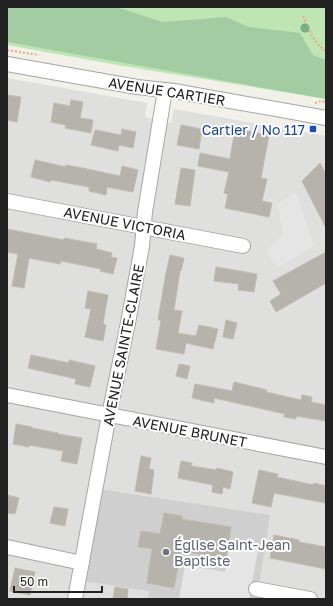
<svg xmlns="http://www.w3.org/2000/svg" width="333" height="606" viewBox="0 0 333 606" font-family="'Golos Text',sans-serif">
  <style>
    .residential { fill: #dfdfde }
    .religious { fill: #cfcfcf }
    .grass { fill: #c0e5b4 }
    .forest { fill: #a4cca2 }
    .parking { fill: #e5e5e5 }
    .building { fill: #b6b3ac; stroke: #c1bbac }
    .lines { fill: none; stroke-linecap: round; stroke-linejoin: round }
    .minor-casing { stroke: #a5a5a5; stroke-width: 16 }
    .path { stroke: #eea57d; stroke-width: 2; stroke-dasharray: 2 2; stroke-linecap: butt }
    .minor { stroke: #fff; stroke-width: 14 }
    .tree { fill: #79ae87 }
    .transit-dot { fill: #1a4fb4; stroke: #fff; stroke-width: 1.5 }
    .worship-dot { fill: #6b7280; stroke: #fff; stroke-width: 1.5 }
    .labels { text-anchor: middle; dominant-baseline: central; stroke-width: 4; stroke-linejoin: round; paint-order: stroke }
    .street-label { font-size: 14px; fill: #212121; stroke: #fff }
    .transit-label { font-size: 14px; fill: #164399; stroke: #fff; text-anchor: end }
    .worship-label { font-size: 14px; fill: #5b616d; stroke: #fff; text-anchor: start }
  </style>
  <rect width="100%" height="100%" fill="#f1f0e9"/>
  <path class="residential" d="M7 78 147 103 145 117 171 123 174 109 326 136V599H7Z"/>
  <path class="religious" d="M98 489 270 515 257 599H148L149 591 84 581Z"/>
  <path class="grass" d="M7 7H326V99L117 65 7 45Z"/>
  <path class="forest" d="M7 7H116L163 22 226 17 249 27 300 33 313 55 326 60V99L7 42Z"/>
  <path class="parking" d="M296 192 314 246 277 268 267 251 283 235 278 203Z
    M231 540 259 545 249 599H179L185 565 225 572Z"/>
  <path class="building" d="M7 95 21 97 17 122 7 120Z
    M71 100 83 102 80 118 93 120 91 133 65 128 66 125 51 122 54 103 70 106Z
    M181 125 202 129 199 149 177 145Z
    M122 129 136 132 133 148 119 145 118 151 91 145 95 130 121 135Z
    M235 129 269 135 261 178 267 179 262 201 272 203 269 217 225 208 228 194 224 193 229 172 198 166 200 153 230 159Z
    M35 160 66 167V165L82 168 120 176 122 166 138 170 133 192 107 187 106 195 89 191V187L51 180 50 182 31 177Z
    M320 163 326 174V228L302 181Z
    M181 168 195 170 190 206 175 204Z
    M7 229 64 240V238L97 244 96 249 112 253 111 257 117 258 113 274 100 271 101 269 61 261 60 264 29 258 24 288 12 286 18 254 7 252Z
    M326 252V283L276 312 270 301 281 294 273 281Z
    M170 255 184 258 181 271H180L174 310 182 311 178 333 196 336 199 325 218 329 213 349 186 343 184 354 156 349 161 320H158L165 278Z
    M216 267 257 274 254 292 238 290 239 284 214 281Z
    M88 291 108 295 103 324 106 325 103 341 85 337 91 309 85 308Z
    M226 320 237 323 233 339 223 337Z
    M31 355 69 363V360L95 366 90 387 75 384 76 379 28 368Z
    M179 364 190 366 187 379 176 376Z
    M234 382 267 390 266 392 301 400 302 395 312 397 311 402 326 405V421L296 416V419L284 417 285 414 214 398V403L192 398 195 384 232 391Z
    M16 424 32 427V428L58 433V434L82 438 77 464 61 461 63 451 29 445V447L13 444Z
    M141 456 151 458 149 469 154 470 151 494 135 491Z
    M181 461 192 463 191 466 216 470 217 468 233 472 230 489 223 487 222 494 212 492 213 485 178 478Z
    M259 470 278 474 277 477 313 485 314 483 326 486V503L274 493 271 507 252 503Z
    M7 495 19 498 15 514 7 513Z
    M54 507 68 509 65 526 50 523Z
    M164 513 182 516V519L231 527 226 559 181 551 174 588 147 583 152 549 138 547 141 531 160 534Z
    M274 535 299 540V542L326 547V569L270 558Z
    M15 568 35 572 30 595 10 591Z
    M115 587 128 589 127 599H113Z"/>
  <g class="lines">
    <g class="minor-casing">
      <path id="minor" d="M7 64 137 87 174 91 326 118
        M7 201 243 246
        M7 395 326 457
        M7 547 82 563
        M256 589 310 599
        M75 599 109 415 128 323 142 246 145 212 165 90"/>
    </g>
    <path class="path" d="M303 16C308 28 314 44 326 51
      M7 50 39 55
      M315 103 321 101 326 102"/>
    <use href="#minor" class="minor"/>
  </g>
  <circle class="tree" cx="305" cy="28" r="4.5"/>
  <rect class="transit-dot" x="309" y="125" width="8" height="8" rx="2"/>
  <circle class="worship-dot" cx="166" cy="552" r="4"/>
  <g class="labels">
    <g class="street-label">
      <text transform="translate(167 91) rotate(9)">AVENUE CARTIER</text>
      <text transform="translate(125 223) rotate(11)">AVENUE VICTORIA</text>
      <text transform="translate(123 345) rotate(-79)">AVENUE SAINTE-CLAIRE</text>
      <text transform="translate(190 431) rotate(11)">AVENUE BRUNET</text>
    </g>
    <g class="transit-label">
      <text x="305" y="129">Cartier / No 117</text>
    </g>
    <g class="worship-label">
      <text x="174" y="544">Église Saint-Jean<tspan x="174" dy="16">Baptiste</tspan></text>
    </g>
  </g>
  <rect width="333" height="606" fill="none" stroke="#212121" stroke-width="16"/>
  <path d="M14 586v6h88v-6" fill="none" stroke="#212121" stroke-width="2"/>
  <text x="20" y="586" font-size="12" fill="#212121" stroke="#ffffff" stroke-width="3" paint-order="stroke">50 m</text>
</svg>
